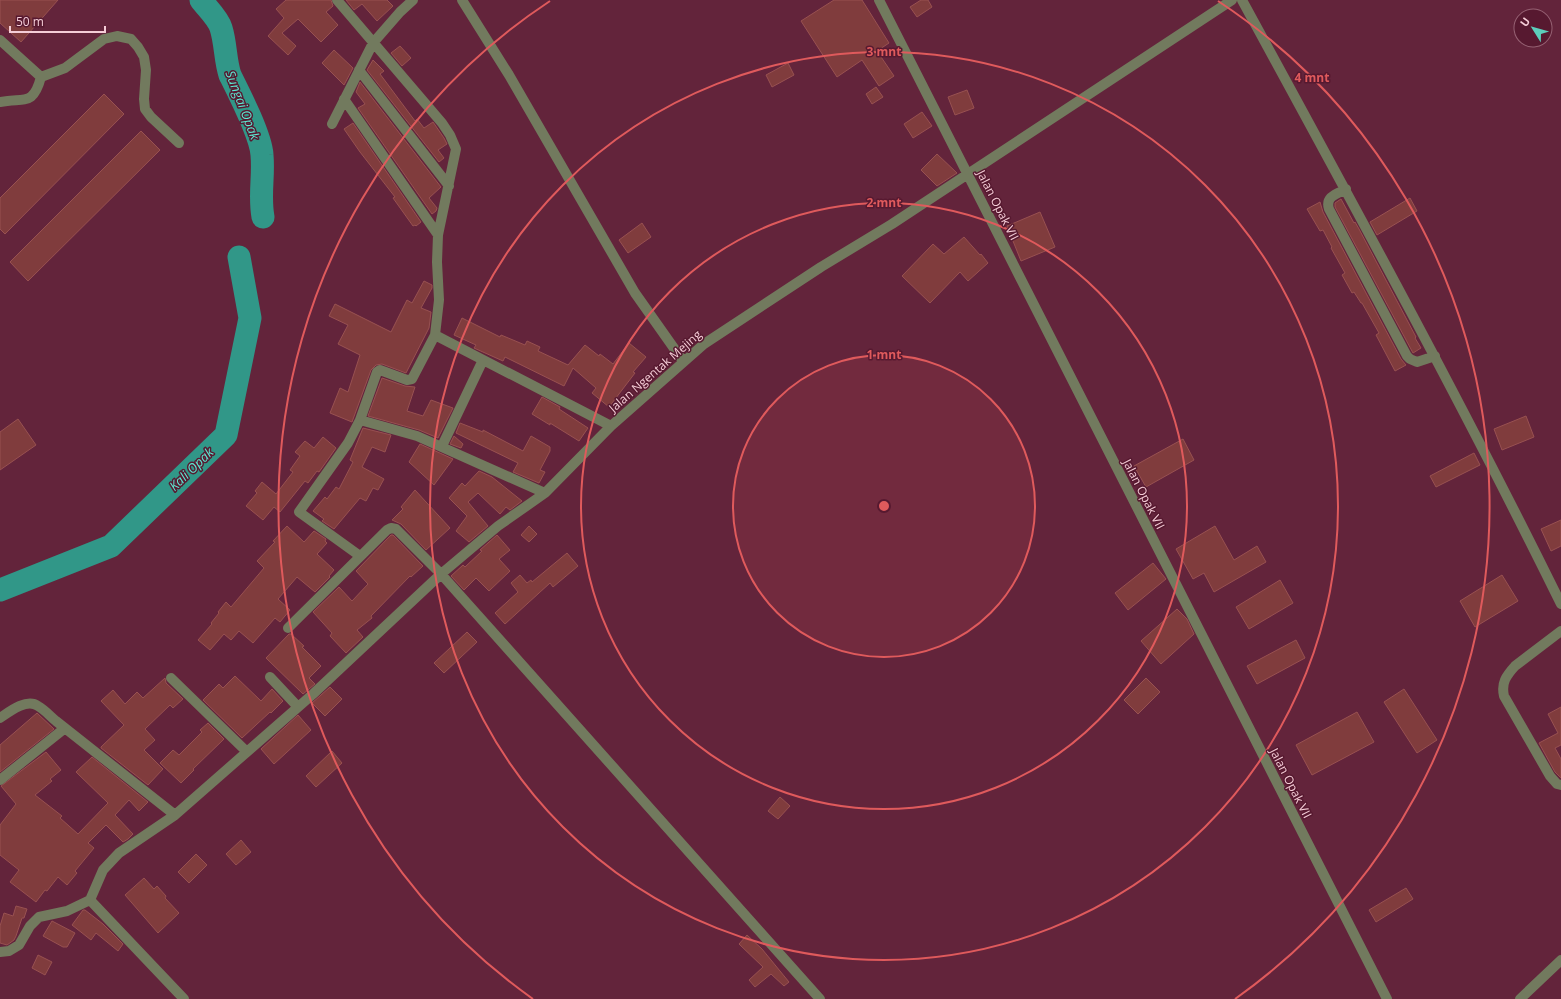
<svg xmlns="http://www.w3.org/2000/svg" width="1561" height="999" viewBox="0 0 1561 999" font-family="'Open Sans',sans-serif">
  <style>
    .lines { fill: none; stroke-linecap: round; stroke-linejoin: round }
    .river { stroke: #319788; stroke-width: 23 }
    .building { fill: #803c3d; stroke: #985151 }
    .minor { stroke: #727a5e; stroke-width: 10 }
    .ring { fill: none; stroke: #df5a5c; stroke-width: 2 }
    .labels { text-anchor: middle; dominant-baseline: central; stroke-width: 3; stroke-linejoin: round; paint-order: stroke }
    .street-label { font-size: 12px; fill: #f5cdd7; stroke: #571930 }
    .water-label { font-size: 13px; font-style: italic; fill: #5dead3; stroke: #571930 }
    .centre { fill: #df5a5c; stroke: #571930; stroke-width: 2 }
    .ring-label { font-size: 12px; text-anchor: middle; font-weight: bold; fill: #df5a5c; stroke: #571930; stroke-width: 3; stroke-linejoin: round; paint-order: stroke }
  </style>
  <rect width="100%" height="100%" fill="#63243b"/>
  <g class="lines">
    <path class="river" d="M201 0C207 8 218 18 221 28 226 44 225 60 230 75 239 93 261 136 262 155 264 177 259 195 263 217
      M0 590 111 546 226 435 250 318 239 257"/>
  </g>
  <path class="building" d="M0 0H58L21 42 0 23Z
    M286 0H331L333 6 326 12 338 25 321 42 298 19 282 33 296 46 288 55 268 36 284 18 276 9Z
    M346 0H387L393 6 377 21 362 4 354 10Z
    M834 0H862L889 43 877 51 894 76 879 86 862 60 837 77 801 21Z
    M921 0H928L932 7 917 17 910 7Z
    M400 46 411 58 402 66 391 53Z
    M334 50 353 68 344 85 322 63Z
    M373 60 384 71 380 74 415 121 417 119 424 128 433 122 444 138 447 144 438 150 444 158 439 162 367 70Z
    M788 63 794 75 772 87 766 75Z
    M360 82 441 187 429 198 437 208 436 211 432 214 358 108 365 104 356 92Z
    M876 87 883 97 872 104 866 94Z
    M967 90 974 108 955 115 948 97Z
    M104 94 124 114 5 234 0 229V198Z
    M922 112 932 126 913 138 904 124Z
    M353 123 421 222 416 226 415 225 413 226 393 198 395 197 360 152 344 129Z
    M141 131 160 150 28 281 10 262Z
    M937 154 957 173 937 186 921 170Z
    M1410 198 1417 211 1377 235 1370 222Z
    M1341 199 1354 223 1355 222 1359 229 1416 337 1415 338 1421 348 1413 353 1335 207V203Z
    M1320 202 1323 212 1401 359 1406 365 1395 371 1376 335 1379 333 1362 303H1361L1354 292 1352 293 1342 275 1345 273 1331 248 1332 247 1323 230 1320 231 1307 209Z
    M1040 212 1055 247 1021 261 1007 226Z
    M642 223 651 237 628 253 619 240Z
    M964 237 980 255 981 254 988 263 968 281 960 272 930 303 902 276 933 244 944 254Z
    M424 281 432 285V288L421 308 431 312 429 328 406 373 382 364 376 365 371 370 352 422 330 413 340 388 348 392 360 355 338 344 348 325 329 316 335 304 391 332 407 300 412 303Z
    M462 318 500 337 501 335 525 345 527 341 540 347 538 351 568 365 585 345 599 356 600 354 613 364 629 343 646 357 633 372 635 373 609 407 592 393 596 388 573 368 564 386 505 357 503 361 474 348 476 345 454 335Z
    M382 378 405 386 415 387 407 411 423 416 431 400 453 408 438 438 419 430 368 416Z
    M542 397 560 407 559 409 588 428 579 441 550 423V425L532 414Z
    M1526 416 1534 437 1502 450 1494 429Z
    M18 419 36 445 0 470V432Z
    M460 423 483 432V430L523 451 531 436 550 447V451L540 470 545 472 539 483 513 472 518 463 456 433Z
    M363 428 391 435 385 452 372 447 362 467 384 479 378 490 373 488 366 501 360 498 334 529 322 521 324 519 313 511 325 497 327 499 336 487 339 489 353 462 350 460Z
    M454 436 463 444 461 448 450 444Z
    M323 437 336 448 319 472 317 471 308 483 305 481 280 512 274 507 263 520 246 506 257 493 255 491 262 482 276 494 293 472 290 470 300 456 295 452 305 441 314 448Z
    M1183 439 1194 460 1146 487 1134 466Z
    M420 444 453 459 434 485 409 462Z
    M1474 453 1480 465 1436 487 1430 476Z
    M479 471 492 477 522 501 510 510 506 507 500 514 478 493 468 502 488 526 469 542 456 531 467 516 449 498 462 483 465 486Z
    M415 490 450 528 426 550 401 524 392 520 403 509 401 507Z
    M1561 520V546L1551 551 1541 529Z
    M287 526 304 542 314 531 326 539 325 541 327 543 317 554 334 570 329 576 330 577 315 592 297 577 278 599 290 610 280 622 275 618 253 643 239 631 231 640 224 634 210 650 198 640 212 624 211 623 219 613 218 612 226 602 231 607 264 568 257 561 275 542 273 541Z
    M529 526 537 534 529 542 521 535Z
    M1215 526 1234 560 1257 546 1266 562 1214 592 1204 573 1193 579 1176 549Z
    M391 535H393L423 566 411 577 410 576 371 616 372 618 357 630 363 637 346 653 330 636 332 633 313 612 339 587 352 601 368 584 356 571Z
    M497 535 510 550 499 559 510 571 489 591 476 578 464 590 451 576 463 565 465 567 482 551 480 550Z
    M567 553 578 566 553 587 550 583 505 624 495 613 518 592 511 583 520 575 527 583 531 580 532 582Z
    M1153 563 1166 579 1128 610 1115 593Z
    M1502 575 1518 601 1475 627 1460 601Z
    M1280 580 1293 603 1249 629 1236 607Z
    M1177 609 1187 619 1194 634 1161 664 1141 641Z
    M467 632 477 642 444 673 434 663Z
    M289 634H291L304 646 302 647 321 666 309 678 315 684 303 694 266 658Z
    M1296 640 1305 658 1257 684 1247 666Z
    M235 676 261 701 272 689 283 701 271 713 270 712 242 738 203 700 219 684 223 688Z
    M165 678 166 683 183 699 173 708 170 705 145 729 155 740 144 750 163 769 148 785 101 748V747L124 725 101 701 113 690 125 704 137 692 143 698Z
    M1146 678 1160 692 1138 714 1124 700Z
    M330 687 342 699 325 716 312 703Z
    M1404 689 1437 740 1417 753 1384 702Z
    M1561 707V745L1555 748 1561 759V778L1555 772 1539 743 1558 733 1548 714Z
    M1357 712 1374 742 1312 775 1296 745Z
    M37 713 54 729 0 772V745Z
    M298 715 311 730 274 764 261 749Z
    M208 723 224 739 193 769 194 770 181 783 160 763 173 750 179 755 202 732 200 730Z
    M332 751 342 763 316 787 306 776Z
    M46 752 61 770 50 779 52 781 35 795 62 816 60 818 78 834 108 803 76 772 92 757 148 802 139 811 129 800 115 815 133 834 128 839 123 842 106 825 88 843 94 848 75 871 77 873 67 885 58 877 47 891 45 890 36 902 10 882 19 870 0 855V825L16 804 1 786Z
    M780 797 790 806 778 819 768 811Z
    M241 840 251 852 236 865 226 854Z
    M196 854 207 865 189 883 178 872Z
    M144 878 154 889 157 886 166 896 165 898 179 913 158 933 125 895Z
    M1406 888 1413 899 1376 922 1369 910Z
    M16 906 27 909 24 918H22L16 936 14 940 7 945 0 943V926L4 913 13 916Z
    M83 910H85L103 924 123 944 118 951 96 933 91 940 72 925Z
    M52 921 75 933 67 947H63L43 936Z
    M747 935 762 949 789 982 784 986 771 974 755 987 749 980 763 967 739 944Z
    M38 955 52 962 45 975 32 968Z"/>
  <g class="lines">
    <path class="minor" d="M337 0 442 123 450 135 456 149 438 235 437 262 439 300 435 335 412 379 407 380 380 370 377 372 360 420
      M462 0 509 75 635 293 683 361
      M879 0 1387 999
      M1242 0C1351 200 1460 399 1561 604
      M0 40 41 77
      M359 70 449 186
      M344 99 438 235
      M0 102C24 97 33 107 41 77L65 68 104 39 117 36 131 39 138 47 144 57 146 70 144 99 145 109 151 117 179 143
      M332 124 373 43 400 12 413 0
      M1346 189C1336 194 1325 197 1329 209L1407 356 1410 359 1417 362 1435 356
      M435 335 611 426
      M442 446 483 360
      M360 556 299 512 348 443 360 420 417 436 545 493
      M288 628 387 530 391 528 396 529 441 574 820 999
      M1561 631 1515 666C1506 676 1501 683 1504 696L1550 776 1557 784 1561 785
      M270 677 298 707
      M171 678 247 752
      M0 718C10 711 27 698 38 706 45 710 50 716 56 721L175 815
      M0 780 65 728
      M90 900 184 999
      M0 952 9 951 19 945 30 926 39 917 67 911 90 900 103 870 119 853 175 815 313 694 441 574 498 526 545 493 611 426 704 344 821 267 892 224 1232 0
      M1520 999 1561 960"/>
  </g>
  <circle cx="884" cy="506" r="151" fill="#df5a5c" fill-opacity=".12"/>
  <g class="ring">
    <circle cx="884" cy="506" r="151"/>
    <circle cx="884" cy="506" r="303"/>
    <circle cx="884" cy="506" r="454"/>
    <path d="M533 999A605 605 0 0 1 550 1M1218 1A605 605 0 0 1 1235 999"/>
  </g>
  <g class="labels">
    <g class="street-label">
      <text transform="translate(998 205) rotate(63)">Jalan Opak VII</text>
      <text transform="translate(655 371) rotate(-41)">Jalan Ngentak Mejing</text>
      <text transform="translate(1144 494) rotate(63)">Jalan Opak VII</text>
      <text transform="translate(1291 783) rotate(63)">Jalan Opak VII</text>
    </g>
    <g class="water-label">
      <text transform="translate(243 105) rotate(69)">Sungai Opak</text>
      <text transform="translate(191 469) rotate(-44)">Kali Opak</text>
    </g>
  </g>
  <circle cx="884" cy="506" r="6" class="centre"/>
  <g class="ring-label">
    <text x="884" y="56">3 mnt</text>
    <text x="1312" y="82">4 mnt</text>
    <text x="884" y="207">2 mnt</text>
    <text x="884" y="359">1 mnt</text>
  </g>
  <g transform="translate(1533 28) rotate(307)"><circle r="19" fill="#571930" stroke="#966173"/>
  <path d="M0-3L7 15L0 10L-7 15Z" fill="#5ccebb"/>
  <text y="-6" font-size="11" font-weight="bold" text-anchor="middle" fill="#f5cdd7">U</text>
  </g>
  <path d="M10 26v6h95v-6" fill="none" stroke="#f5cdd7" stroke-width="2"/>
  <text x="16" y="26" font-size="12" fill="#f5cdd7" stroke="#571930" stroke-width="3" paint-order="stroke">50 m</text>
</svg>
